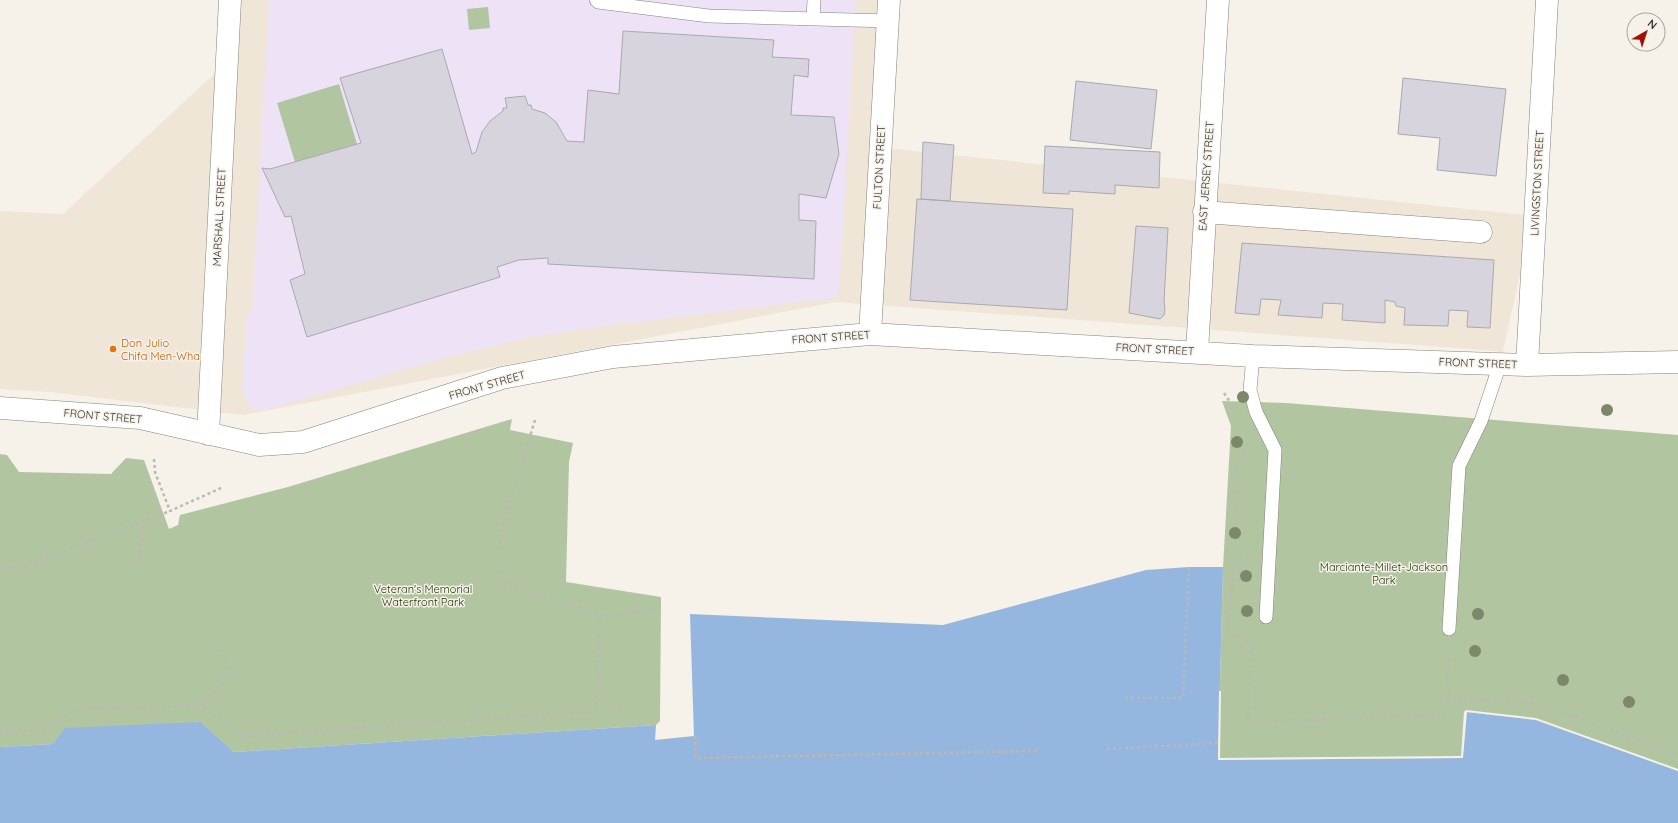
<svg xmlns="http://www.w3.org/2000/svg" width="1678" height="823" viewBox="0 0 1678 823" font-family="Quicksand,sans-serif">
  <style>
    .built { fill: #efe6d7 }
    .education { fill: #eee2f7 }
    .green { fill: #b1c6a0 }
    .water { fill: #95b6df }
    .pier { fill: #f6f1e9 }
    .building { fill: #d8d4dd; stroke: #aba8b0 }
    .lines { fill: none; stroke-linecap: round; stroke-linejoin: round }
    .lane-casing { stroke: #87827b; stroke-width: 14 }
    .street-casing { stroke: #87827b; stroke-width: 23 }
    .path { stroke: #bcb8b2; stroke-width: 2.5; stroke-dasharray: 3 3; stroke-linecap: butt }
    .lane { stroke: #fff; stroke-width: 13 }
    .street { stroke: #fff; stroke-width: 22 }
    .tree { fill: #7d8769 }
    .food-dot { fill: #e8710a; stroke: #f6f1e9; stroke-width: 1.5 }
    .labels { text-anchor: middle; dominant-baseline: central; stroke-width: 3; stroke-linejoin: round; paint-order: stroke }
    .street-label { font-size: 11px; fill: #363431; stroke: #f6f1e9 }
    .food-label { font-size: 11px; fill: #c56008; stroke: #f6f1e9; text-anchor: start }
    .park-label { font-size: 11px; fill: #1a3000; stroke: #f6f1e9 }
  </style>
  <rect width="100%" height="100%" fill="#f6f1e9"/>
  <path class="built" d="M230 0H895L886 148 1533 216 1500 364 1497 351 836 302 243 415 50 392 0 389V211L63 214 226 63Z"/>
  <path class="education" d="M269 0H856L839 293 834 298 580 329 531 337 440 359 261 411 252 408 247 402 242 387 247 313 252 314Z"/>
  <path class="green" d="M488 7 490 28 469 30 467 9Z
    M339 84 357 144 295 162 277 103Z
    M1222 401 1286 403 1678 435V771L1536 720 1466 712 1463 758 1218 760 1223 567 1231 426Z
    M512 419 510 430 573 443 569 462 566 582 661 597 660 721 656 725 234 752 199 722 53 744 0 747V454L7 455 19 472 111 474 126 458 144 460 169 529 178 525 180 515 288 487Z"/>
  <path class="water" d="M1189 567H1223L1218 760 1462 758 1466 712 1536 720 1678 771V823H0V747L53 744 65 728 200 722 234 752 656 725 655 740 694 736 690 614 943 625 1146 570Z"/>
  <path class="pier" d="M1219 691H1221L1220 758 1461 756 1464 712 1466 710 1536 718 1678 769V771L1536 720 1467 712 1463 758 1218 760Z"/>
  <path class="building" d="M623 31 774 40 772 57 809 59 808 77 794 75 791 115 834 117 839 154 826 198 799 194V220L816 221 814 279 548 264V258L519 260 497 267 500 277 307 337 290 280 305 274 291 216 285 217 262 168 270 169 361 143 340 78 442 49 472 154 476 152 482 132 490 121 503 111V108H507L505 98 525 96 528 105H531L532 109 545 113 556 122 567 141 584 142 588 90 619 94Z
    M1403 78 1506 89 1496 176 1437 170 1440 138 1398 134Z
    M1076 81 1157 90 1151 149 1070 140Z
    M923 142 954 145 950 201 921 199Z
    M1045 146 1160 152 1159 188 1115 185V194L1069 191V194L1043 193Z
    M917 199 1073 209 1067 310 910 300Z
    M1136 226 1168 228 1164 302 1165 309 1164 315 1160 319 1129 313Z
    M1242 243 1494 260 1490 328 1467 327 1468 311 1449 310 1448 326 1404 325 1405 308 1396 306 1395 302 1385 300V323L1342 320 1343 304 1323 303 1322 318 1278 315 1281 300 1261 299 1259 315 1235 313Z"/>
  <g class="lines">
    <g class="lane-casing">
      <path id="lane" d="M596 0 598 2 709 16 888 21
        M813 19 814 0
        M1253 356 1250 390 1256 412 1275 450 1266 617
        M1449 629 1459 466 1481 421 1500 364"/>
    </g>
    <g class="street-casing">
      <path id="street" d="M1204 212 1481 232
        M870 334 889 0
        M1197 351 1218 0
        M1527 365 1547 0
        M0 408 140 418 259 445 303 442 502 378 613 357 870 334 1253 356 1527 365 1678 362
        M208 434 230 0"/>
    </g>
    <path class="path" d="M1224 393 1230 402
      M535 420 504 521 498 556 501 574 512 588 589 610 599 617 596 711
      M1249 447 1236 464 1237 516 1249 527
      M154 459 155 472 170 511 221 488
      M1248 557 1234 564 1228 631 1254 646 1249 691 1248 722 1445 715 1448 698 1539 704 1678 754
      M137 565 144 530 141 522
      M0 570 30 564 170 511
      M599 617 655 608
      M1125 698H1183L1189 567
      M1448 698 1449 648
      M201 705 228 679 230 672 222 652V644
      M0 732 44 729 76 709 201 705 244 736 596 711 627 706
      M695 736 696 758 1039 751
      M1107 749 1218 743"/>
    <use href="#lane" class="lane"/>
    <use href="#street" class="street"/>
  </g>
  <g class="tree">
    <circle cx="1243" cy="397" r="6"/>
    <circle cx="1607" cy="410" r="6"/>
    <circle cx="1237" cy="442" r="6"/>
    <circle cx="1235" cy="533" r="6"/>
    <circle cx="1246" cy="576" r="6"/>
    <circle cx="1247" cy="611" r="6"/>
    <circle cx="1478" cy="614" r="6"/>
    <circle cx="1475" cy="651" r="6"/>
    <circle cx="1563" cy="680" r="6"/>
    <circle cx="1629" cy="702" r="6"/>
  </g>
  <circle class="food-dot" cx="113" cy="349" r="4"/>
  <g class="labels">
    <g class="street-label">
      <text transform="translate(879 167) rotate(-87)">FULTON STREET</text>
      <text transform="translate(1206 176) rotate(-86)">EAST JERSEY STREET</text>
      <text transform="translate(1537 183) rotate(-87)">LIVINGSTON STREET</text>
      <text transform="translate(219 217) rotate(-87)">MARSHALL STREET</text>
      <text transform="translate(831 337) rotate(-4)">FRONT STREET</text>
      <text transform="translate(1155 349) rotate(3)">FRONT STREET</text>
      <text transform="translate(1478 363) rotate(2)">FRONT STREET</text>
      <text transform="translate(487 385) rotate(-16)">FRONT STREET</text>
      <text transform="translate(103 416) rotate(5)">FRONT STREET</text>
    </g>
    <g class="food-label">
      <text x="121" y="343">Don Julio<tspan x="121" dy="13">Chifa Men-Wha</tspan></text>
    </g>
    <g class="park-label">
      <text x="1384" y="567">Marciante-Millet-Jackson<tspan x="1384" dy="13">Park</tspan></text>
      <text x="423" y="589">Veteran's Memorial<tspan x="423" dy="13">Waterfront Park</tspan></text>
    </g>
  </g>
  <g transform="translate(1646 32) rotate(39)"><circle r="19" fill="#f6f1e9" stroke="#a9a59f"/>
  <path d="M0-3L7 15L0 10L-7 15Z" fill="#a40e05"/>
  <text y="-6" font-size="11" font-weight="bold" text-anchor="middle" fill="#363431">N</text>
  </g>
</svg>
